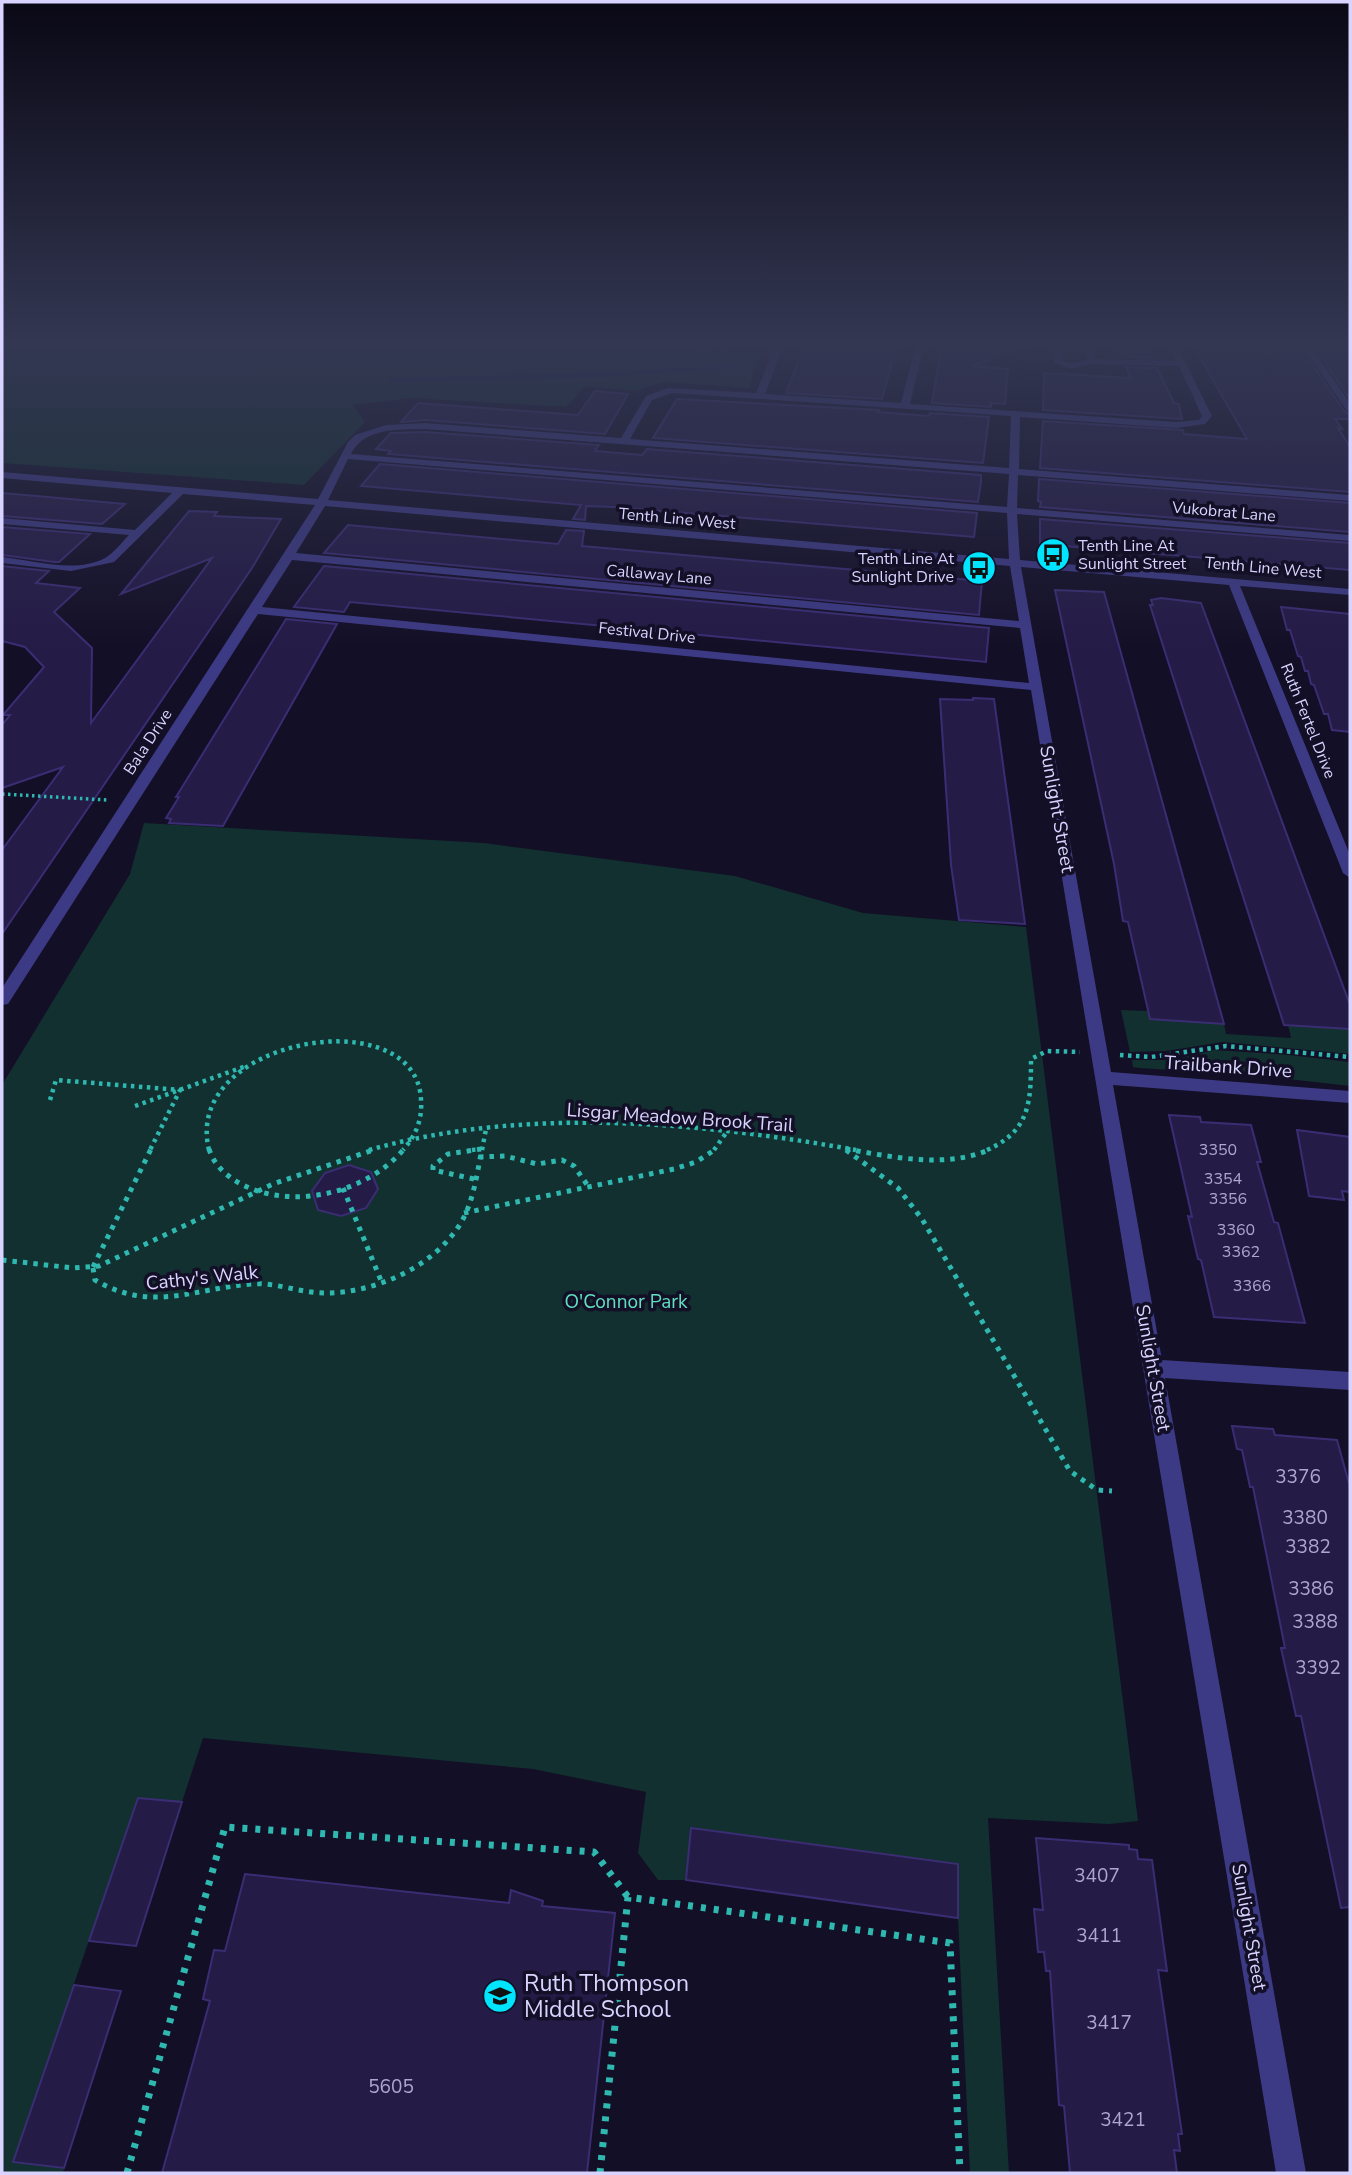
<svg xmlns="http://www.w3.org/2000/svg" width="1352" height="2175" viewBox="0 0 1352 2175" font-family="'Nunito Sans',sans-serif">
  <style>
    .green { fill: #12302f }
    .lines { fill: none; stroke-linecap: round; stroke-linejoin: round }
    .stream { stroke: #0c2248; stroke-width: 4.5 }
    .building { fill: #241b47; stroke: #3b2d73; stroke-width: 2 }
    .path-far3 { stroke: #2fb8b0; stroke-width: 3.5; stroke-dasharray: 2.5 3.5; stroke-linecap: butt }
    .path-far2 { stroke: #2fb8b0; stroke-width: 4.5; stroke-dasharray: 3.5 4.5; stroke-linecap: butt }
    .path-far1 { stroke: #2fb8b0; stroke-width: 5; stroke-dasharray: 4.5 6; stroke-linecap: butt }
    .path { stroke: #2fb8b0; stroke-width: 7; stroke-dasharray: 5 8; stroke-linecap: butt }
    .minor { fill: #3d3a85; fill-rule: evenodd }
    .labels { text-anchor: middle; dominant-baseline: central; stroke-width: 7; stroke-linejoin: round; paint-order: stroke }
    .far-street-label { font-size: 16px; fill: #d9d4ff; stroke: #130f26 }
    .far-poi-label { font-size: 16px; fill: #d9d4ff; stroke: #130f26; text-anchor: start }
    .number-label { font-size: 16px; fill: #aca6d1 }
    .street-label { font-size: 19px; fill: #d9d4ff; stroke: #130f26 }
    .park-label { font-size: 19px; fill: #5fe0c0; stroke: #130f26 }
    .near-number-label { font-size: 19px; fill: #aca6d1 }
    .near-poi-label { font-size: 23px; fill: #d9d4ff; stroke: #130f26; text-anchor: start }
  </style>
  <rect width="100%" height="100%" fill="#130f26"/>
  <path class="green" d="M13 344H660L761 353 749 388 663 382 634 391 585 386 566 407 411 398 353 405 365 422 304 485 2 463V349Z
    M144 823 484 843 735 876 863 913 1026 927 1138 1821 1109 1824 988 1818 1009 2173H970L958 1918 691 1829 686 1880H658L638 1853 646 1792 533 1769 203 1738 182 1802 138 1798 13 2161 64 2168 63 2173H2V1085L130 874Z
    M1121 1010 1148 1011 1150 1019 1224 1024 1226 1034 1291 1038 1288 1025 1350 1029V1054L1223 1042 1166 1051 1130 1052Z
    M1214 1050 1289 1055 1350 1062V1086L1262 1076 1140 1068 1133 1067 1132 1060H1173Z"/>
  <g class="lines">
    <path class="stream" d="M391 380 606 375 742 365"/>
  </g>
  <path class="building" d="M807 344H897L882 399 786 393 801 355H806Z
    M942 344H1025L1026 346 972 366 1008 369 1005 404 991 403V407L932 403Z
    M1116 344H1145L1152 358 1122 357Z
    M1192 344H1298L1345 412 1350 414V419H1335L1342 429 1338 428 1350 447V492L1040 468 1043 421 1183 430 1184 434 1247 439Z
    M1312 344 1350 345V399Z
    M1126 367 1157 368 1174 403 1179 404 1182 419 1043 410 1044 373 1131 378Z
    M595 391 628 394 605 434 425 420 401 422 418 403 578 415Z
    M677 399 879 410 878 412 929 416 930 413 989 417 983 463 653 438Z
    M425 432 599 445 595 451 642 455 647 449 981 475V482L978 502 388 454 391 451 376 449 391 433Z
    M380 464 977 513 974 537 614 507 586 506 585 520 573 519 581 505 361 486Z
    M1039 479 1350 503V532L1040 507 1041 502 1038 501Z
    M2 493 70 499 125 504 102 524 2 516Z
    M189 511 217 512 214 516 281 519 252 568 2 934V850L63 767 2 788V725L10 715H3L44 667 25 647 2 641V566L49 571 36 583 80 588 54 612 92 648 91 723 212 558 121 594Z
    M1040 519 1350 543V570L1040 544Z
    M348 525 558 544 566 530 584 531 582 546 982 581 979 615 324 553Z
    M2 527 90 534 59 562H54L2 555Z
    M324 566 989 628 986 662 350 602 344 612 294 607Z
    M1055 590 1104 592 1224 1024 1150 1019 1128 922 1123 921 1114 864Z
    M1161 598 1201 603 1350 1005V1029L1284 1025 1150 605H1153L1151 600Z
    M1281 607 1350 614V732L1332 730 1328 714H1324L1314 685 1311 684 1308 671H1305L1301 657 1298 656 1290 630H1287Z
    M286 619 337 624 223 826 169 823 171 819 166 818 179 797H176Z
    M973 698 994 699 1025 924 959 920 951 865 940 699 973 700Z
    M1169 1115 1200 1117 1201 1122 1251 1125 1261 1162H1257L1274 1222 1278 1223 1305 1323 1214 1317 1201 1260 1198 1259 1188 1216 1192 1217Z
    M1297 1130 1350 1137V1192L1342 1191 1344 1200 1309 1196Z
    M349 1165 371 1172 378 1189 366 1208 341 1216 318 1210 312 1191 325 1173Z
    M1232 1426 1273 1429 1275 1435 1337 1440 1350 1487V1907L1341 1908 1301 1716H1296L1281 1648H1285L1253 1487H1250L1242 1450 1237 1449Z
    M138 1798 182 1802 136 1946 89 1941Z
    M691 1828 958 1864V1918L686 1880Z
    M1036 1838 1129 1845V1849L1137 1850 1138 1859 1152 1860 1167 1971 1158 1970 1182 2134H1178L1180 2151 1174 2150 1177 2173H1070L1064 2106 1059 2105 1050 1971H1046L1044 1952H1038L1034 1909 1043 1910Z
    M245 1874 509 1903 511 1890 543 1901 542 1906 615 1913 587 2173H162L210 2001 203 1999 214 1950 225 1951Z
    M74 1985 121 1991 64 2168 13 2162Z"/>
  <g class="lines">
    <path class="path-far3" d="M2 794 107 800"/>
    <path class="path-far2" d="M1120 1055 1151 1057 1226 1046 1350 1057
      M50 1100 56 1080 180 1090 150 1150
      M135 1106 246 1066
      M209 1150C182 1041 403 1001 420 1091 424 1115 418 1133 403 1150
      M369 1150C524 1106 699 1122 856 1150
      M472 1150 481 1149
      M482 1150 486 1129
      M714 1150 726 1133
      M987 1150C1030 1131 1031 1102 1031 1059L1047 1051 1080 1052"/>
    <path class="path-far1" d="M209 1149C214 1165 226 1176 241 1184 293 1211 367 1193 404 1149
      M846 1149C893 1157 946 1169 991 1149
      M846 1150 898 1188 922 1219 1070 1471 1097 1490 1112 1491
      M479 1157 505 1156 537 1164 562 1160 574 1166 588 1186
      M474 1179 433 1170V1166L448 1154 481 1149
      M343 1188 382 1283
      M464 1213 674 1169 696 1162 716 1149
      M2 1260 73 1268 99 1266 273 1184 376 1149
      M93 1267 151 1149
      M93 1268 95 1280C151 1313 192 1289 251 1284 276 1282 300 1293 325 1293 376 1293 436 1266 462 1221 474 1199 477 1173 482 1149"/>
    <path class="path" d="M127 2173 225 1827 594 1852 628 1897
      M600 2173 628 1897 950 1943 960 2173"/>
    <path class="minor" d="M776 344H784L765 394 901 403 916 344H924L910 404 1176 422 1199 420 1202 416 1179 366 1091 364 1071 369 1054 362V349L1074 345 1094 351 1095 359 1176 361 1168 344H1176L1212 416 1205 424 1176 428 1020 417 1019 469 1350 495V501L1018 475 1017 508 1350 535V541L1017 514 1020 560 1350 589V595L1240 586 1350 855V878L1343 873 1229 585 1021 567 1111 1072 1350 1091V1103L1113 1085 1162 1360 1350 1372V1390L1165 1378 1306 2173H1276L1031 690 258 614 8 1004 2 1005V988L315 505 183 494 114 562 71 571 2 563V557C32 560 76 574 105 558 114 553 122 542 129 535L2 524V518L135 530 172 493 2 478V472L318 499 348 442 355 435 386 425 425 423 621 438 646 396 668 388 756 393ZM1070 350 1087 354V360L1071 363 1062 361 1061 352ZM672 393 1011 416 1009 468 630 439 652 400ZM425 429 1009 474 1007 507 351 454C364 427 399 430 425 429ZM348 459 1007 513 1009 559 328 500ZM325 506 1010 566 1019 621 296 553ZM292 560 1020 628 1029 683 262 607Z
      M1301 344H1309L1350 403V412L1347 411Z"/>
  </g>
  <linearGradient id="sky" x2="0" y2="1"><stop stop-color="#0a0815"/><stop offset="0.53" stop-color="#333752"/><stop offset="1" stop-color="#333752" stop-opacity="0"/></linearGradient>
  <rect width="1352" height="648" fill="url(#sky)"/>
  <defs>
    <g id="bus-disc" transform="scale(1.75)"><circle r="9.5" fill="#00e5ff" stroke="#130f26"/><path d="M-5-6H5V4H4V6H2V4H-2V6H-4V4H-5ZM-3.5-4V0h7V-4ZM-3.5 1.2v1.5H-2V1.2ZM2 1.2v1.5H3.5V1.2Z" fill="#111"/></g>
    <g id="school-disc" transform="scale(1.75)"><circle r="9.5" fill="#00e5ff" stroke="#130f26"/><path d="M0-5L7-2L0 1L-7-2ZM-4 1L0 2.5L4 1V4Q0 6-4 4Z" fill="#111"/></g>
  </defs>
  <g fill-rule="evenodd">
    <use href="#bus-disc" x="1053" y="555"/>
    <use href="#bus-disc" x="979" y="568"/>
    <use href="#school-disc" x="500" y="1996"/>
  </g>
  <g class="labels">
    <g class="far-street-label">
      <text transform="translate(1224 512) rotate(5)">Vukobrat Lane</text>
      <text transform="translate(677 519) rotate(5)">Tenth Line West</text>
      <text transform="translate(1263 568) rotate(5)">Tenth Line West</text>
      <text transform="translate(659 575) rotate(5)">Callaway Lane</text>
      <text transform="translate(647 633) rotate(6)">Festival Drive</text>
      <text transform="translate(1308 721) rotate(68)">Ruth Fertel Drive</text>
      <text transform="translate(148 742) rotate(-57)">Bala Drive</text>
    </g>
    <g class="far-poi-label">
      <text x="1078" y="546">Tenth Line At<tspan x="1078" dy="18">Sunlight Street</tspan></text>
      <text x="954" y="559" text-anchor="end">Tenth Line At<tspan x="954" dy="18">Sunlight Drive</tspan></text>
    </g>
    <g class="number-label">
      <text x="1218" y="1150">3350</text>
      <text x="1223" y="1179">3354</text>
      <text x="1228" y="1199">3356</text>
      <text x="1236" y="1230">3360</text>
      <text x="1241" y="1252">3362</text>
      <text x="1252" y="1286">3366</text>
    </g>
    <g class="street-label">
      <text transform="translate(1057 809) rotate(80)">Sunlight Street</text>
      <text transform="translate(1228 1067) rotate(4)">Trailbank Drive</text>
      <text transform="translate(680 1118) rotate(4)">Lisgar Meadow Brook Trail</text>
      <text transform="translate(202 1278) rotate(-6)">Cathy's Walk</text>
      <text transform="translate(1153 1368) rotate(80)">Sunlight Street</text>
      <text transform="translate(1249 1927) rotate(80)">Sunlight Street</text>
    </g>
    <g class="park-label">
      <text x="626" y="1302">O'Connor Park</text>
    </g>
    <g class="near-number-label">
      <text x="1298" y="1477">3376</text>
      <text x="1305" y="1518">3380</text>
      <text x="1308" y="1547">3382</text>
      <text x="1311" y="1589">3386</text>
      <text x="1315" y="1622">3388</text>
      <text x="1318" y="1668">3392</text>
      <text x="1097" y="1876">3407</text>
      <text x="1099" y="1936">3411</text>
      <text x="1109" y="2023">3417</text>
      <text x="391" y="2087">5605</text>
      <text x="1123" y="2120">3421</text>
    </g>
    <g class="near-poi-label">
      <text x="524" y="1983">Ruth Thompson<tspan x="524" dy="26">Middle School</tspan></text>
    </g>
  </g>
  <rect width="1352" height="2175" fill="none" stroke="#d9d4ff" stroke-width="7"/>
</svg>
